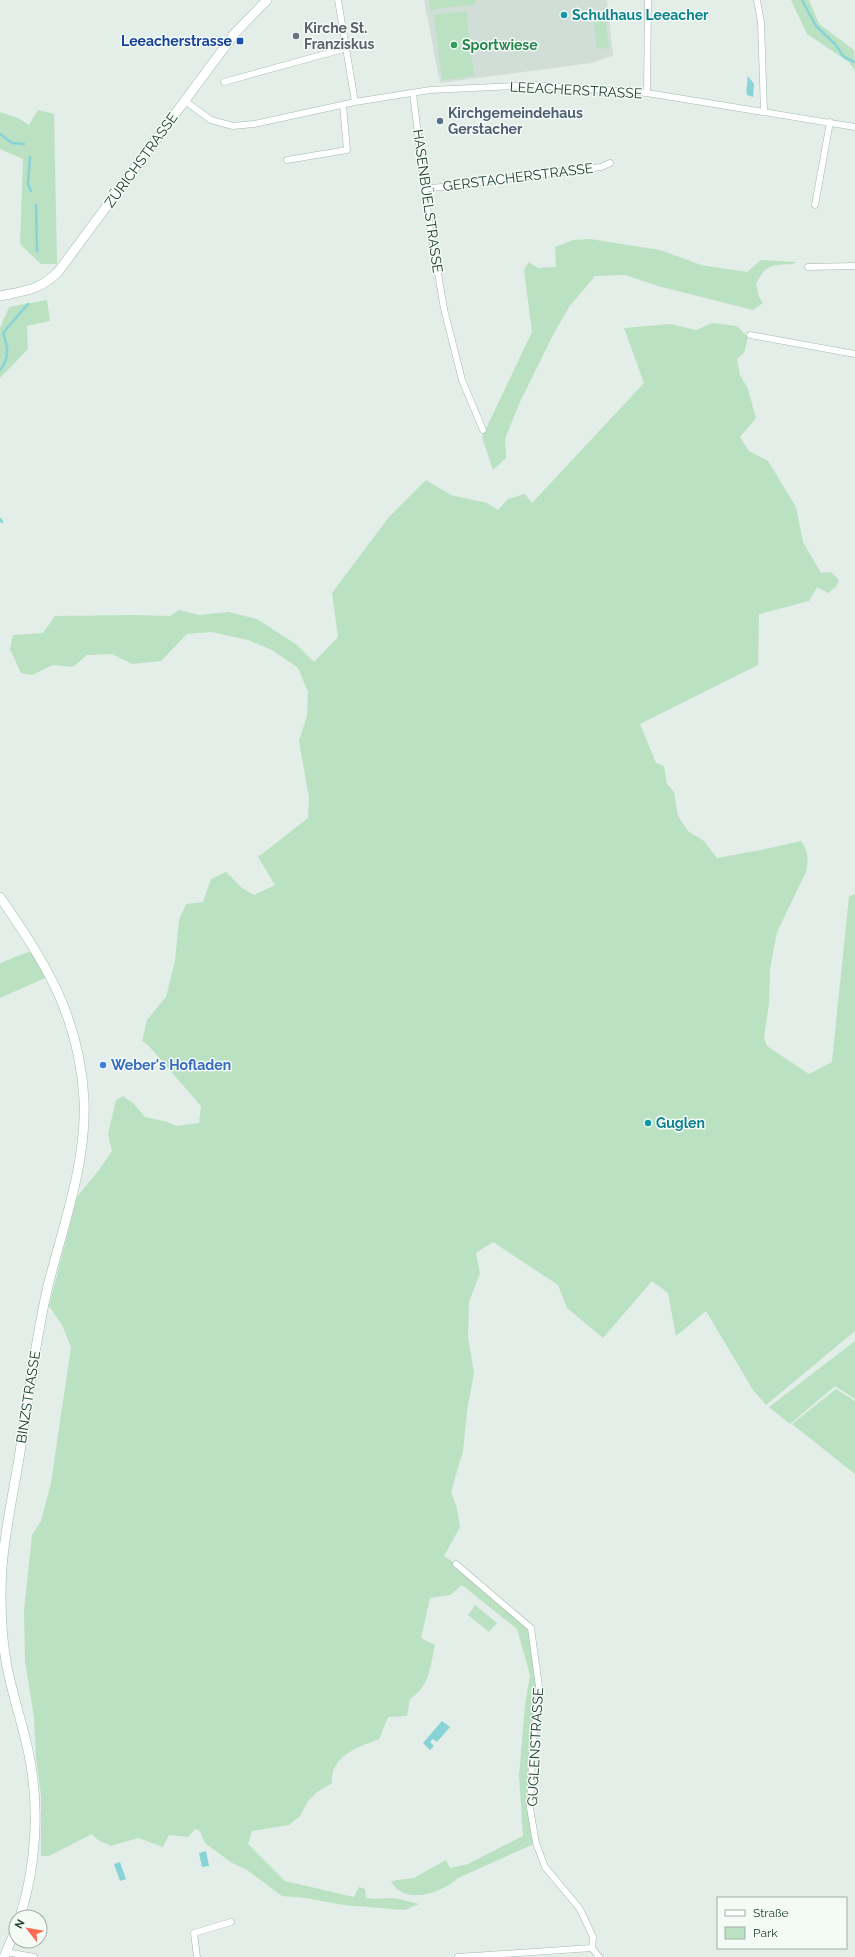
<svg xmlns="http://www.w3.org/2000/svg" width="855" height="1957" viewBox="0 0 855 1957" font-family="Raleway,sans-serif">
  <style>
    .built { fill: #d1ded7 }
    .green { fill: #bae1c1 }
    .water { fill: #87d3d7 }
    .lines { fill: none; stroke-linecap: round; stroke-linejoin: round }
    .stream { stroke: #87d3d7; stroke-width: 2.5 }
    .minor-casing { stroke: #a5b7af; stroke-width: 7 }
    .secondary-casing { stroke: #a0bbaf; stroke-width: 10 }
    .minor { stroke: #fff; stroke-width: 6 }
    .secondary { stroke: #fff; stroke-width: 9 }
    .culture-dot { fill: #0f9aa8; stroke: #f4faf6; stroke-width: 1.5 }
    .worship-dot { fill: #6b7280; stroke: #f4faf6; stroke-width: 1.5 }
    .transit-dot { fill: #1a4fb4; stroke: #f4faf6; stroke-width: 1.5 }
    .leisure-dot { fill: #2e9e5b; stroke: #f4faf6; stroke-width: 1.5 }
    .service-dot { fill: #5c6f8a; stroke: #f4faf6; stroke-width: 1.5 }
    .shop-dot { fill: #3f7fe0; stroke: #f4faf6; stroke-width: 1.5 }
    .labels { text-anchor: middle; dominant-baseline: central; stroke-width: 3; stroke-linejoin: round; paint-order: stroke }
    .culture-label { font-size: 14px; font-weight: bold; fill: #0d838f; stroke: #f4faf6; text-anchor: start }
    .worship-label { font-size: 14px; font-weight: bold; fill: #5b616d; stroke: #f4faf6; text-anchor: start }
    .transit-label { font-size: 14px; font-weight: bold; fill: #164399; stroke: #f4faf6; text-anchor: end }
    .leisure-label { font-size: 14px; font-weight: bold; fill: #27864d; stroke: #f4faf6; text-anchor: start }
    .street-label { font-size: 14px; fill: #214135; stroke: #f4faf6 }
    .service-label { font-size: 14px; font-weight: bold; fill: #4e5e75; stroke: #f4faf6; text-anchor: start }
    .shop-label { font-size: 14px; font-weight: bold; fill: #366cbe; stroke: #f4faf6; text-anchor: start }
  </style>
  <rect width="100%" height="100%" fill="#e3eee8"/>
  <path class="built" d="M424 0H607L613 56 591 63 440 83Z"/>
  <path class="green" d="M429 0H475V4L430 10Z
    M791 0H809L819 24 854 50 855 71 849 62 807 34Z
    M466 11 474 76 442 80 434 15Z
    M605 16 609 48 597 49 593 18Z
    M38 110 54 114 57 264H41L20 244 23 159 0 149V112L18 118 29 125Z
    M590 239 660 250 701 265 747 272 761 260 796 262 793 264C772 265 766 264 756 284L759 297 763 303 753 310 658 286 625 275 595 276 569 307 553 335 519 404 505 439 506 458 493 470 482 437 532 332 524 270 529 262 538 268 556 267 555 247 573 240Z
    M47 300 50 321 27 326 28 349 0 378V328L9 307Z
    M712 323 737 326 748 337 744 353 737 359 740 375 748 389 756 418 740 437 749 451 768 461 796 507 803 542 821 573 831 572 839 580 836 587 828 593 817 587 809 601 759 614 758 665 640 724 656 763 664 766 667 784 674 792 678 816 688 831 704 841 717 858 761 850 801 841C808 850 809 861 806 872L777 932 770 969 769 1003 764 1038 767 1046 809 1074 832 1062 849 896 855 894V1331L766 1405 753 1390 706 1311 676 1336 668 1293 652 1281 603 1338 567 1308 558 1285 493 1242 476 1253 480 1273 469 1302 468 1337 474 1373 467 1411 463 1451 451 1492 457 1508 460 1527 444 1556 456 1564 531 1628 540 1694 533 1738 530 1808 536 1843 458 1878C443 1893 403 1906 391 1881L414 1878 446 1860 450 1868 468 1864 523 1836 519 1776 525 1705 530 1675 517 1629 462 1585 450 1595 430 1598 421 1638 435 1645C430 1667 430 1686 410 1699L407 1716 388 1717 379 1739C358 1747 330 1756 332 1783L317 1792 308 1801 300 1816 289 1825 252 1831 248 1844 285 1881 354 1897 359 1887 365 1889 366 1898 374 1899 394 1898 419 1904 405 1910 343 1905 306 1898 282 1896 247 1870 232 1863 205 1843 200 1831 195 1829 188 1837 169 1835 163 1847 138 1838 111 1846 98 1840 92 1834 49 1856H41V1796L36 1756 34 1717 25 1661 24 1611 32 1535 41 1521 51 1483 71 1347 62 1325 49 1306 77 1197 99 1170 112 1151 108 1134 116 1100 123 1096 133 1103 145 1117 168 1122 176 1126 199 1123 201 1106 148 1045 142 1041 147 1020 166 997 175 961 179 920 186 904 203 902 211 879 226 872 242 888 254 895 275 885 258 857 308 818 309 798 299 741 307 716 308 692 298 668 272 650 248 640 211 632 187 634 161 661 132 664 112 654 87 655 73 667 53 665 32 675 21 673 10 649 13 635 43 633 55 616 136 615 170 616 179 610 199 615 228 612 257 619 297 645 314 662 338 637 332 593 389 517 426 480 451 495 487 503 498 510 508 499 525 494 532 503 644 383 624 328 670 324 696 330Z
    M31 951 47 977 0 998V963Z
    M855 1341V1399L835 1386 790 1424 769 1407Z
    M836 1389 855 1401V1474L792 1424Z
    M475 1605 497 1623 489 1632 468 1615Z"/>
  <path class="water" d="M747 75 754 84 753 97 747 95C745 88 749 82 747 75Z
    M442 1721 450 1727 437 1742 433 1739 430 1742 434 1746 430 1750 423 1743Z
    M206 1851 209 1866 202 1867 199 1853Z
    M120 1862 126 1879 120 1881 114 1864Z"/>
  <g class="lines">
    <path class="stream" d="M802 0 816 26 835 44 844 57 855 62
      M0 134 12 143 24 144
      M30 157 28 184 31 191
      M36 205 37 251
      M0 370C10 358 8 347 3 333L28 304
      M0 519 2 522"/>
    <g class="minor-casing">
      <path id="minor" d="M338 0 355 102
        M757 0 761 22 764 112
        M224 82 347 48
        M413 93 427 208 444 309 462 380 483 430
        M647 93 648 0
        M185 101 211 120 233 126 254 124 355 102 430 90 534 85 647 93 855 127
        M287 160 347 150 343 105
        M425 189 601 167 610 163
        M815 205 830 122
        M808 267 855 266
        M750 335 855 354
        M456 1564 531 1628 540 1694 533 1738 530 1808 536 1843 545 1867 580 1909 593 1937 592 1948
        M6 1952 34 1957
        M197 1957 194 1933 231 1922
        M458 1957 592 1948 599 1957"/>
    </g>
    <g class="secondary-casing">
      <path id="secondary" d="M0 296C24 291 40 290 58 272L235 33 267 0
        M0 897C46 964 79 1015 84 1099 87 1164 62 1228 47 1290 35 1344 28 1398 20 1452 14 1490 5 1529 2 1567 0 1600 1 1635 7 1667 13 1697 23 1725 29 1755 40 1808 36 1866 20 1917
        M4 1957 16 1929"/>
    </g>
    <use href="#minor" class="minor"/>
    <use href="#secondary" class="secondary"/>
  </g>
  <g class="culture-dot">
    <circle cx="564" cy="15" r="4"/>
    <circle cx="648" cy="1123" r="4"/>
  </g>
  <circle class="worship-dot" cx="296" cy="36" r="4"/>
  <rect class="transit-dot" x="236" y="37" width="8" height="8" rx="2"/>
  <circle class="leisure-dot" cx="454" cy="45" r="4"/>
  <circle class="service-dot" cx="440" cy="121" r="4"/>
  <circle class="shop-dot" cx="103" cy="1065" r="4"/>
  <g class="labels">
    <g class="culture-label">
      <text x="572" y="15">Schulhaus Leeacher</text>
      <text x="656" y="1123">Guglen</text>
    </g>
    <g class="worship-label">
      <text x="304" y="28">Kirche St.<tspan x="304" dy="16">Franziskus</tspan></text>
    </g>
    <g class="transit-label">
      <text x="232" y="41">Leeacherstrasse</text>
    </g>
    <g class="leisure-label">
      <text x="462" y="45">Sportwiese</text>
    </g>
    <g class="street-label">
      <text transform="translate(576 90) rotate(3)">LEEACHERSTRASSE</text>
      <text transform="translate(141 160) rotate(-54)">ZÜRICHSTRASSE</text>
      <text transform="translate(518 177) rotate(-7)">GERSTACHERSTRASSE</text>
      <text transform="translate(428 201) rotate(82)">HASENBÜELSTRASSE</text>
      <text transform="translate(28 1397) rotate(-81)">BINZSTRASSE</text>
      <text transform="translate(535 1747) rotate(-87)">GUGLENSTRASSE</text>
    </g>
    <g class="service-label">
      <text x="448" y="113">Kirchgemeindehaus<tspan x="448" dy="16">Gerstacher</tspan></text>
    </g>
    <g class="shop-label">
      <text x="111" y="1065">Weber's Hofladen</text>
    </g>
  </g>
  <rect x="717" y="1897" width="130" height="52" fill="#f4faf6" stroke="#a0b0a9"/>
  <rect x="725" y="1910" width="20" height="6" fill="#ffffff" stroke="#a0b0a9"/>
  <text x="753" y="1917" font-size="12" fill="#214135">Straße</text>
  <rect x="725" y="1927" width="20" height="12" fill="#bae1c1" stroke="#a0b0a9"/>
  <text x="753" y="1937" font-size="12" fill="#214135">Park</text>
  <g transform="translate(28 1929) rotate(301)"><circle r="19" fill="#f4faf6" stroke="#a0b0a9"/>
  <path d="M0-3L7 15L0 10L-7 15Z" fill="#fc6a52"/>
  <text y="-6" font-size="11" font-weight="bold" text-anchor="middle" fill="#214135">N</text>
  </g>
</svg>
